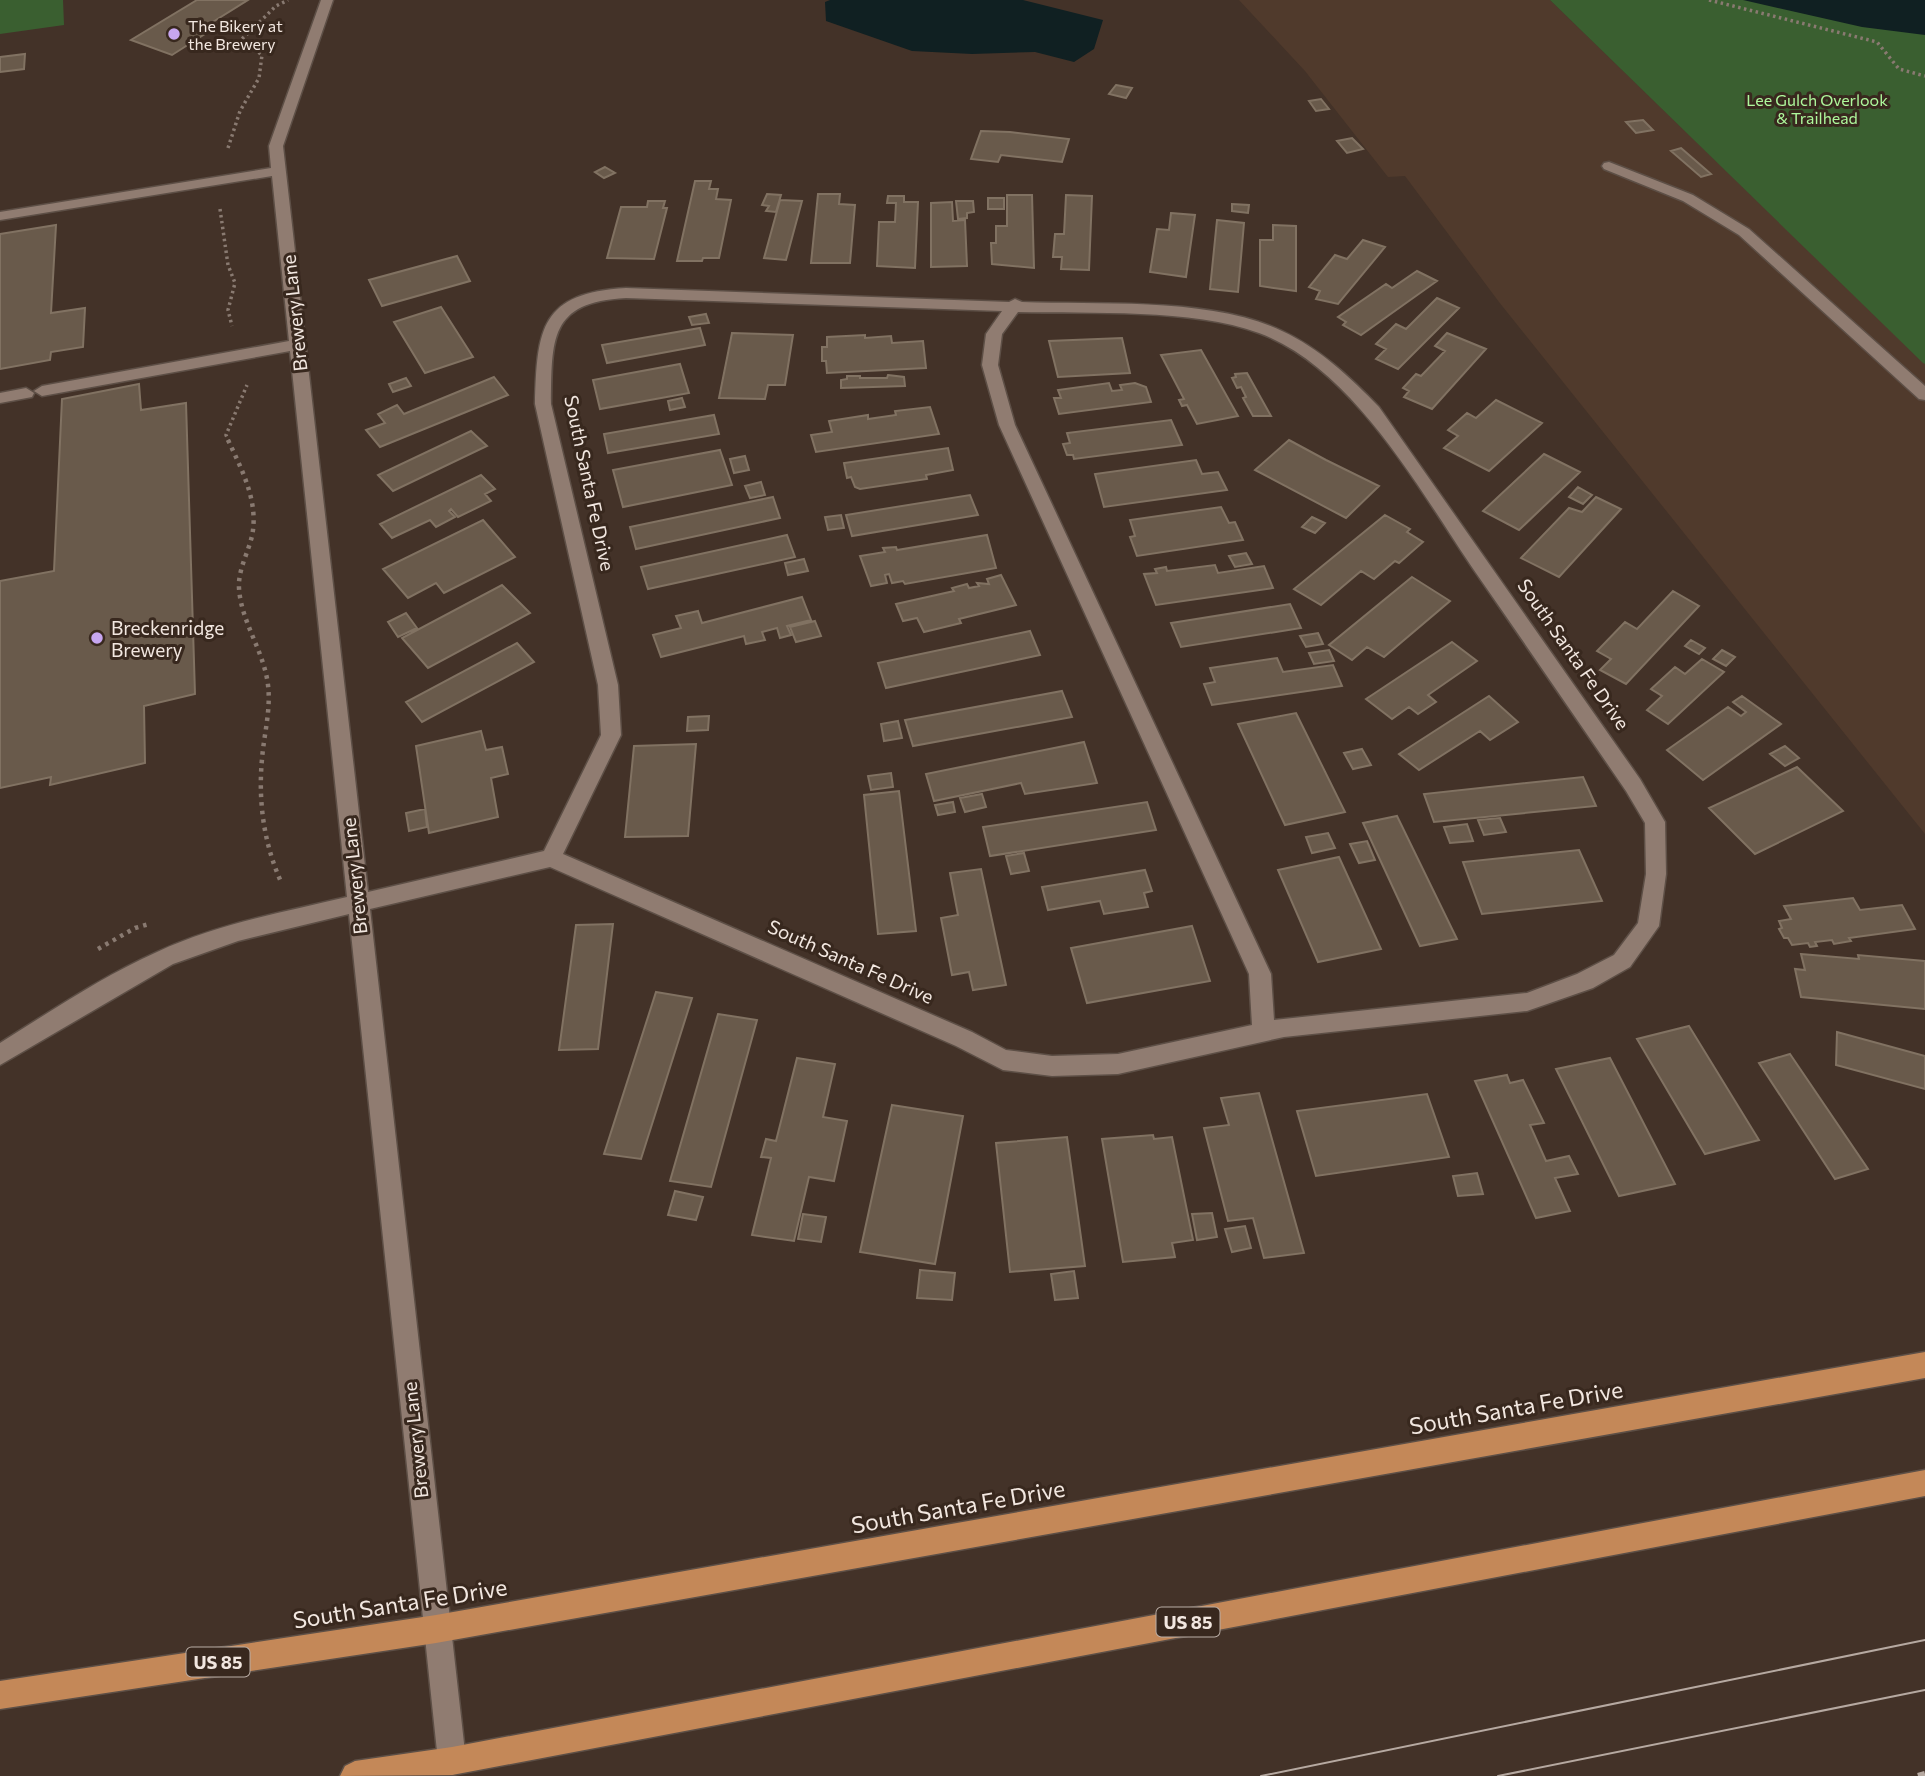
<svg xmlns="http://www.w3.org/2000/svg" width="1925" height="1776" viewBox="0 0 1925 1776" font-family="Commissioner,sans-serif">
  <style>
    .built { fill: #503a2c }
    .green { fill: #3a5f30 }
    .water { fill: #102022 }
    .building { fill: #695a4b; stroke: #817262; stroke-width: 2 }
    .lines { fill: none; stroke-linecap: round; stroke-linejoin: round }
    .minor-casing { stroke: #5d4f46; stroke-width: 3 }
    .highway-casing { stroke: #5d4f46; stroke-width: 3 }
    .path-far1 { stroke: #897a71; stroke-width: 3.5; stroke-dasharray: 2.5 3.5; stroke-linecap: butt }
    .path { stroke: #897a71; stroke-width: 4.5; stroke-dasharray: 3.5 5; stroke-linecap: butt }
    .minor { fill: #907c71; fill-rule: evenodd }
    .highway { fill: #c48858; fill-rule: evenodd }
    .tram { stroke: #b6a9a1; stroke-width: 2 }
    .rail { stroke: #b6a9a1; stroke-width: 6; stroke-dasharray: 13 6; stroke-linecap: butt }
    .poi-dot { fill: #c7a6f0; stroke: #38281e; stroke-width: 2.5 }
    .labels { text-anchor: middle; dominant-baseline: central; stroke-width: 6; stroke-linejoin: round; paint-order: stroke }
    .far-poi-label { font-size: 16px; fill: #f2e7e0; stroke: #38281e; text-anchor: start }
    .far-park-label { font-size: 16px; fill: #aef89c; stroke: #38281e }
    .shield { fill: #38281e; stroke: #baaea6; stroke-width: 2 }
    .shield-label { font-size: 18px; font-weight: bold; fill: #f2e7e0 }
    .street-label { font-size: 19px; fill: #f2e7e0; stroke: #38281e }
    .poi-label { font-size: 19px; fill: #f2e7e0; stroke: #38281e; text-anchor: start }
    .near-street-label { font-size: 23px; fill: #f2e7e0; stroke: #38281e }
  </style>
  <rect width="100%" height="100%" fill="#433228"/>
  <path class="built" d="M1239 0H1550L1925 364V834L1499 302 1405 176 1388 177 1305 71Z"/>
  <path class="green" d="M0 0H63L64 25 0 34Z
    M1550 0H1925V364L1923 363Z"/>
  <path class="water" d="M830 0H1023L1103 20 1094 49 1074 62 1035 52 972 54 912 51 826 21 825 2Z
    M1743 0H1925V35L1862 27Z"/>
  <path class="building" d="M197 0H248L208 25 216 27 172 55 131 40Z
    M25 54 24 69 0 72V57Z
    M1116 85 1132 88 1126 98 1109 94Z
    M1321 99 1329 109 1316 111 1309 101Z
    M1643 120 1653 130 1636 133 1626 122Z
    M981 131 1010 132 1069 139 1062 162 1001 155 998 162 971 159Z
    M1352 138 1363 149 1347 153 1337 141Z
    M1681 148 1711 174 1701 177 1671 151Z
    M605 167 615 173 604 178 595 172Z
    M695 181H711L709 189H718L716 199 731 200 719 258H703L702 261H677Z
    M767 194 781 195 776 212 766 211 769 206 762 205Z
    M818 194H840L839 204 855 205 850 263H811Z
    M1007 195H1032L1034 268 992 264 991 243H996V226H1007Z
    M1066 195 1092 196 1089 270 1061 269 1062 257H1053L1055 234H1064Z
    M888 196H904V202H918L915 268 877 266 879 222H895L896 203H887Z
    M988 198H1004V209H988Z
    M780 200 802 201 786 260 764 258Z
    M648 201H665L663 208H667L654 259 607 258 621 207H647Z
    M956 201H973L974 212 967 213V218L958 219Z
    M952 202 953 221 965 220 967 266 931 267V203Z
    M1232 204 1249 205 1248 213 1232 211Z
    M1171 213 1195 215 1186 277 1150 272 1157 229 1169 230Z
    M1217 220 1244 223 1238 292 1210 289Z
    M56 225 51 313 85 308 83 347 51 352 50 360 0 369V234Z
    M1273 225 1296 226V291L1260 286V240H1273Z
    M1363 240 1385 247 1338 304 1316 299 1320 291 1309 287 1335 255 1347 259Z
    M457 256 470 281 382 306 369 280Z
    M1417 271 1437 281 1361 335 1343 325 1346 322 1338 317 1386 284 1392 288Z
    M1437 298 1459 308 1398 369 1376 359 1386 349 1376 344 1396 324 1406 329Z
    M441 307 473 357 425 373 394 322Z
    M706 314 709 323 692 325 689 317Z
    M700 328 705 345 607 363 602 345Z
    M732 333 793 335 785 385H768L765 399 719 398Z
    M1447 333 1486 349 1432 409 1404 397 1409 391 1403 388 1416 374 1421 376 1445 351 1435 346Z
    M865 335V338L891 336 892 343 923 341 926 368 827 373 826 361H822V347H827V337Z
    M1122 338 1130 373 1058 377 1049 341Z
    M1201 350 1238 416 1197 424 1187 405 1182 406 1179 400 1184 399 1161 355Z
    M680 364 689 393 600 409 593 380Z
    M1247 373 1271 416H1253L1243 398 1246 397 1241 387 1237 388 1232 378 1236 377 1235 374Z
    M888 375 904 377 905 386 841 388V380L847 379V376H860V378H887Z
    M494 377 508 395 380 447 366 430 385 423 378 414 397 405 404 414Z
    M406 378 411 386 393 392 389 384Z
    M1109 383 1112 391 1122 390 1120 385 1135 383 1146 387 1151 402 1059 414 1054 398H1061L1058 390Z
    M139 384 141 410 186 403 195 694 144 706 145 763 50 785 51 777 0 788V581L54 571 62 399Z
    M682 398 685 407 670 410 668 401Z
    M1496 400 1542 423 1489 471 1444 448 1458 436 1448 430 1467 413 1476 418Z
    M930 407 939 434 816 452 811 435 832 432 829 421 868 415V419L896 415 895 411Z
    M714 415 719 434 608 453 604 434Z
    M1171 420 1182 445 1074 459 1073 455H1067L1063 444 1070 443 1067 433Z
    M471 431 487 446 393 491 378 475Z
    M1289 440 1326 460 1379 486 1346 518 1255 470Z
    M948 448 953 470 926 475 927 479 860 489 855 487 851 477 847 478 844 463Z
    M720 450 732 485 623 507 613 470Z
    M1544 454 1580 472 1519 530 1483 511Z
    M745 456 749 470 734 473 730 459Z
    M1196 460 1202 474 1218 472 1227 490 1104 507 1095 474Z
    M481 475 495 489 485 494 491 501 458 517 451 509 449 511 455 517 436 527 430 520 392 538 380 524Z
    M761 482 765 495 750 498 745 486Z
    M1578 487 1592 495 1583 504 1569 497Z
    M970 495 978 515 852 536 846 515Z
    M773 497 780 518 636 549 630 527Z
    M1596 497 1621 509 1559 577 1521 558 1569 508 1582 512Z
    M1221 507 1229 523 1235 522 1243 540 1137 556 1130 537 1135 536 1130 520Z
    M841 515 844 528 828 530 825 517Z
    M1385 515 1410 529 1407 532 1423 542 1399 563 1395 561 1374 579 1361 571 1321 605 1294 589Z
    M1312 517 1325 523 1315 533 1302 527Z
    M483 520 515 557 444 593 436 583 408 598 383 569Z
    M787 535 795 557 648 589 641 567Z
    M987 535 996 568 905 584 903 581 892 583 889 574 885 575 887 583 871 586 860 556 885 552 883 548 896 547 897 550Z
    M1246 553 1252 564 1235 567 1229 556Z
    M804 559 808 571 788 575 785 563Z
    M1215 565 1218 573 1264 566 1273 588 1156 605 1144 574 1157 573 1155 569 1166 567 1167 571Z
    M1001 575 1016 605 959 619 961 623 924 632 917 618 903 621 896 604 954 591 952 588 967 584 969 588 979 586 977 583 989 584 987 579Z
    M1412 577 1450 601 1384 657 1367 647 1352 660 1329 645Z
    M502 585 530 613 428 668 402 638Z
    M1673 591 1699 606 1626 684 1600 670 1611 659 1597 651 1625 622 1637 629Z
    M802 597 811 620 787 626 791 635 780 638 777 628 762 632 765 640 746 644 744 636 661 657 653 635 681 628 676 616 698 611 702 623Z
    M1290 604 1301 628 1181 647 1171 623Z
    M406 613 417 628 398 637 388 622Z
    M815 621 821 636 796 642 790 627Z
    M1030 631 1040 655 886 688 878 663Z
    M1318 633 1323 644 1306 647 1300 636Z
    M1691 640 1705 648 1699 654 1685 646Z
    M1452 642 1477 661 1428 695 1436 702 1418 714 1409 707 1392 719 1366 699Z
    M517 643 534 662 422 722 406 702Z
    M1329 650 1334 661 1314 664 1309 653Z
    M1722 650 1735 657 1726 666 1713 659Z
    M1277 658 1283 672 1333 665 1342 686 1212 705 1204 684 1215 682 1210 668Z
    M1702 659 1724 672 1668 724 1647 710 1662 696 1651 689 1675 667 1685 674Z
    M1062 691 1072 717 913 746 905 720Z
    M1489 696 1518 722 1490 740 1480 731 1419 770 1399 754Z
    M1742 696 1781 724 1703 780 1667 750 1728 707 1741 716 1746 712 1733 702Z
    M1296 713 1345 812 1285 825 1238 724Z
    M709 716 708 730 687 731 688 717Z
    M898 721 902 738 884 741 881 724Z
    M481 731 486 750 502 747 508 774 491 778 498 817 429 833 416 746Z
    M1084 742 1097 783 1025 794 1021 783 934 801 926 774Z
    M696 744 688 836 625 837 634 746Z
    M1785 746 1799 758 1785 766 1770 754Z
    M1362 749 1371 765 1353 769 1344 753Z
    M1797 767 1843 811 1755 854 1709 808Z
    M891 773 893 787 871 790 868 776Z
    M1583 777 1596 806 1434 822 1424 794Z
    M899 791 916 931 878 934 864 795Z
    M982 794 986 807 965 812 960 798Z
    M953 802 955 812 938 815 935 805Z
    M1147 802 1156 830 990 856 983 827Z
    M425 809 427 827 409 831 406 813Z
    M1397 816 1457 939 1420 946 1363 823Z
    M1500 818 1506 832 1484 835 1478 820Z
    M1467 824 1473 841 1450 843 1444 827Z
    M1328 833 1335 848 1312 853 1306 837Z
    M1367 841 1375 860 1359 863 1350 844Z
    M1579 850 1602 901 1482 914 1463 862Z
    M1024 853 1029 871 1011 874 1006 856Z
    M1339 857 1381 949 1318 962 1278 870Z
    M981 869 1006 985 973 990 969 972 952 975 941 918 958 915 950 873Z
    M1145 870 1152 891 1144 893 1148 907 1104 914 1100 901 1048 910 1042 887Z
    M1853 898 1860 910 1902 905 1915 929 1849 938 1851 941 1834 944 1832 940 1815 942 1817 946 1810 947 1808 943 1792 945 1788 938H1784L1779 929 1782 928 1779 921 1791 919 1784 906Z
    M613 924 598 1049 559 1050 576 925Z
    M1192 926 1210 981 1087 1003 1071 948Z
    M1801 954 1859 959 1858 955 1925 961V1009L1801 997 1795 969 1805 970Z
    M656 992 692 998 641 1159 604 1154Z
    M718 1014 757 1020 711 1187 670 1181Z
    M1689 1026 1759 1140 1705 1154 1637 1039Z
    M1837 1032 1925 1056V1089L1836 1065Z
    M1790 1054 1868 1169 1835 1179 1759 1063Z
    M797 1058 835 1064 823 1117 847 1121 834 1181 809 1177 794 1241 752 1235 771 1158 761 1157 766 1139 776 1141Z
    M1610 1058 1675 1184 1619 1196 1556 1069Z
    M1507 1075 1510 1083 1523 1080 1544 1123 1530 1125 1546 1161 1569 1156 1578 1174 1555 1178 1570 1211 1536 1218 1475 1081Z
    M1259 1093 1304 1253 1264 1258 1253 1218 1228 1221 1204 1128 1229 1125 1221 1098Z
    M1427 1094 1449 1157 1316 1176 1297 1111Z
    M892 1105 963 1116 935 1264 860 1252Z
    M1153 1135 1154 1139 1172 1137 1193 1240 1172 1243 1175 1257 1123 1262 1102 1139Z
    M1067 1137 1085 1266 1010 1272 996 1143Z
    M1477 1173 1483 1194 1458 1196 1453 1176Z
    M675 1191 703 1197 696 1220 668 1215Z
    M1212 1213 1217 1237 1197 1240 1192 1214Z
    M803 1214 826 1217 821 1242 798 1239Z
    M1245 1226 1251 1248 1232 1252 1225 1229Z
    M920 1270 955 1273 952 1300 917 1298Z
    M1074 1271 1078 1298 1055 1300 1051 1274Z"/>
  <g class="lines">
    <g class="minor-casing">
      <path id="minor" d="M321 0H333L283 146 368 892 544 851 601 735 598 685 535 404C537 328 541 293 626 288L1009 302 1015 299 1022 302C1100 305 1211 297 1282 331 1319 348 1351 378 1379 407L1640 779 1665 822 1666 874 1659 926 1630 967 1593 988 1527 1011 1284 1037 1118 1074 1052 1076 1003 1070 956 1046 550 867 370 909 466 1761 462 1771 452 1775 442 1771 438 1761 349 914 238 941 173 964 0 1065V1043C51 1011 103 976 157 952 217 924 284 912 347 897L290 351 42 396 34 391 42 386 289 341 272 176 0 220V212L271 168 269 146ZM626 298 1002 311 986 334 982 365 999 425 1249 974 1252 1025 1118 1054 1052 1056 1006 1050 972 1032 563 854 621 735 618 685 551 404C552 339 549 302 626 298ZM1018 312C1090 314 1192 308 1259 333 1354 368 1421 493 1476 573 1526 645 1576 718 1626 791L1645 823 1646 874 1638 923 1614 955 1577 974 1527 993 1274 1020 1271 974 1015 425 998 365 1002 334Z
        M1609 162 1693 195 1749 229 1925 386V400L1919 399 1739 235 1683 201 1604 169 1602 166 1604 163Z
        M26 388 34 393 32 397 0 403V393Z"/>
    </g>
    <g class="highway-casing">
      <path id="highway" d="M1925 1352V1378L436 1643 0 1709V1681L436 1615Z
        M1925 1470V1496L452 1775 340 1776 345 1766 355 1761 452 1747Z"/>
    </g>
    <path class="path-far1" d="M1709 0 1877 42 1899 69 1925 76
      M228 148 240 111 259 78 262 55 242 39 276 6 288 0
      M220 209 228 265 235 283 228 310 232 326
      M229 442 226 435 247 385"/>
    <path class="path" d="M228 440C242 470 259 502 252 536 248 553 238 570 239 588 241 622 264 651 268 685 271 710 264 734 262 759 258 802 264 845 282 884
      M98 949 135 928 149 924"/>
    <use href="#minor" class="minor"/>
    <use href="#highway" class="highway"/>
    <path class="tram" d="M1261 1776 1925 1640
      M1498 1776 1925 1690"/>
    <path class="rail" d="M1918 1776 1925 1774"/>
  </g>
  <g class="poi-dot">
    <circle cx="174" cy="34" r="7"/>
    <circle cx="97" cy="638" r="7"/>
  </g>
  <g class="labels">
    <g class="far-poi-label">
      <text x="188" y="25">The Bikery at<tspan x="188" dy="18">the Brewery</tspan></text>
    </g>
    <g class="far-park-label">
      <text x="1817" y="99">Lee Gulch Overlook<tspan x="1817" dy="18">&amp; Trailhead</tspan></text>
    </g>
    <g class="shield">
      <rect x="1156.5" y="1607.5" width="63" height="29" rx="5"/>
      <rect x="186.5" y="1647.5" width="63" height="29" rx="5"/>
    </g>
    <g class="shield-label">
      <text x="1188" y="1622">US 85</text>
      <text x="218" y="1662">US 85</text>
    </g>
    <g class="street-label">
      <text transform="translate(294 313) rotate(-96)">Brewery Lane</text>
      <text transform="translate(590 483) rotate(78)">South Santa Fe Drive</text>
      <text transform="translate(1574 654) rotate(55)">South Santa Fe Drive</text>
      <text transform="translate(354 876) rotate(-96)">Brewery Lane</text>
      <text transform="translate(851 961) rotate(24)">South Santa Fe Drive</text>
      <text transform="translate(415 1440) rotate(-96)">Brewery Lane</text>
    </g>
    <g class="poi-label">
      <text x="111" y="627">Breckenridge<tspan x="111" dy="22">Brewery</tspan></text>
    </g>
    <g class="near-street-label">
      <text transform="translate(1516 1407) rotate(-10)">South Santa Fe Drive</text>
      <text transform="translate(958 1506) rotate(-10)">South Santa Fe Drive</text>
      <text transform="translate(400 1603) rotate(-9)">South Santa Fe Drive</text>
    </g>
  </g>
</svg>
